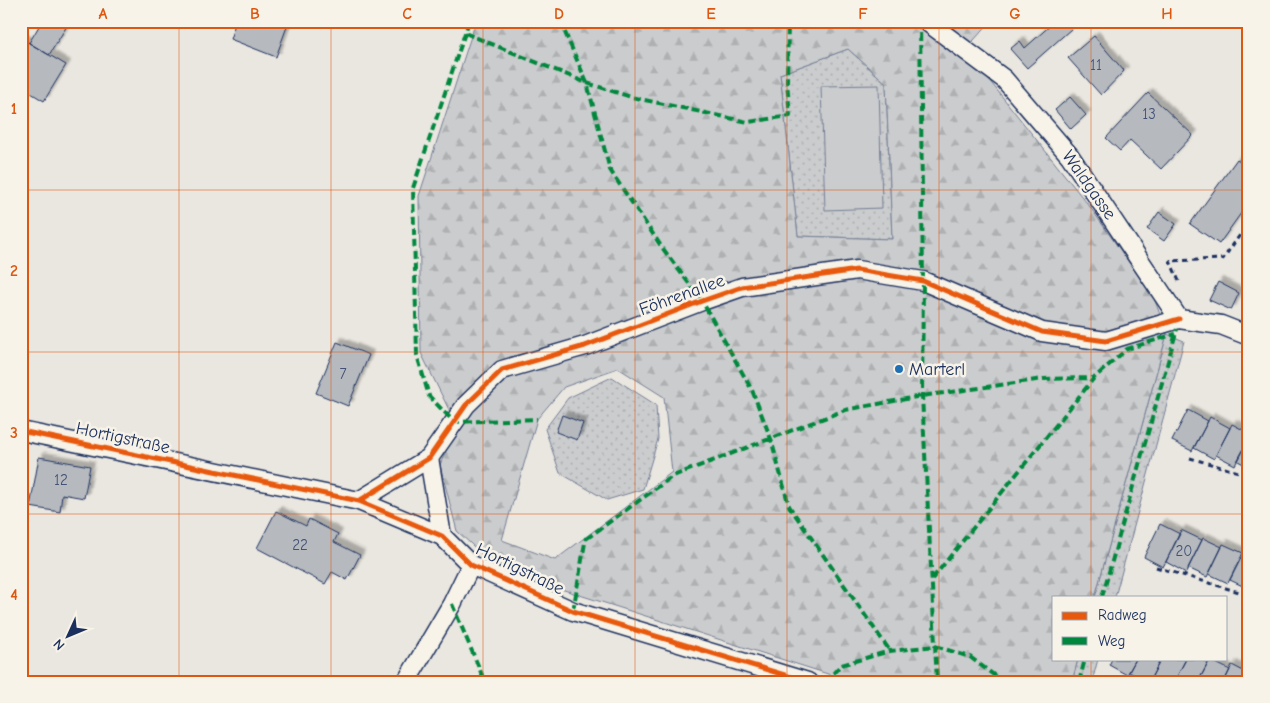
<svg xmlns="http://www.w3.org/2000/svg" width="1270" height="703" viewBox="0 0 1270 703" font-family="'Comic Neue',sans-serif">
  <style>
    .green { fill: url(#green-dots); stroke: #737e96 }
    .forest { fill: url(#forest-firs); stroke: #737e96; fill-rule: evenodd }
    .pitch { fill: #cbcccd; stroke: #737e96 }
    .building { fill: #b6babf; stroke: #1b2f5e; filter: url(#shadow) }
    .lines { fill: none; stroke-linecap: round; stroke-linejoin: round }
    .street-casing { stroke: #1b2f5e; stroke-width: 21 }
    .path { stroke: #1b2f5e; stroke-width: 3; stroke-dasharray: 5 4; stroke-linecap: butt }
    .street { stroke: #f7f3e8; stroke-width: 18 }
    .quiet { stroke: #00873e; stroke-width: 4; stroke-dasharray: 8 4; stroke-linecap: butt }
    .cycleway-casing { stroke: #f7f3e8; stroke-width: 8 }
    .cycleway { stroke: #e8590c; stroke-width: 5 }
    .grid { fill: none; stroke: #de5710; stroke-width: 1; stroke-opacity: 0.55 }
    .poi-dot { fill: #1f6fb2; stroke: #f7f3e8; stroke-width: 2 }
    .labels { text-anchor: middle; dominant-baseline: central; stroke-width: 5; stroke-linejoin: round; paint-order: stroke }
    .number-label { font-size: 15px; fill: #425276 }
    .street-label { font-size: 18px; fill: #1b2f5e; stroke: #f7f3e8 }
    .poi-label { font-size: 18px; fill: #1b2f5e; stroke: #f7f3e8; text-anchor: start }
    .neatline { fill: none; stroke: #de5710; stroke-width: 2 }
    .grid-label { font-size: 16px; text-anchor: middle; font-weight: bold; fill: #de5710 }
  </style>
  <defs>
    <pattern id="green-dots" width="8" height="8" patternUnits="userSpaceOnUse" patternTransform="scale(1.25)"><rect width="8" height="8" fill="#cbcccd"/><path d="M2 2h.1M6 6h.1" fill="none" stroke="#aeb0b2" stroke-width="1.8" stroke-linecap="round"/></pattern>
    <pattern id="forest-firs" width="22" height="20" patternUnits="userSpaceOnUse" patternTransform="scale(1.25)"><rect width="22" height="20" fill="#cbcccd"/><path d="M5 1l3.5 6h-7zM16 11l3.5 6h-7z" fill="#aeb0b2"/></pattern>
    <filter id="shadow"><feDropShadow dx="4.5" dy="-4.5" stdDeviation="1" flood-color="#0004"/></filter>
  </defs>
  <rect width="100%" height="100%" fill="#eae7e0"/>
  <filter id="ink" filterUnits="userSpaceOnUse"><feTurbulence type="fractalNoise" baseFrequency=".02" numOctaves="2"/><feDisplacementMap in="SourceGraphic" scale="10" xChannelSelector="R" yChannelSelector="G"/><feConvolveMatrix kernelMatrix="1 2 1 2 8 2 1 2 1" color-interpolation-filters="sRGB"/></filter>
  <g filter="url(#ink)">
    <path class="green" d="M848 49 886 83 892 239 798 236 780 74Z
      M1167 334 1184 341 1115 597H1095Z
      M612 377 656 405 658 439 643 489 607 500 560 473 545 429 568 398Z
      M1078 659H1098L1092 682H1072Z"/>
    <path class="forest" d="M476 21H991L965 50 1090 207 1154 298 1167 334 1095 597H1054V659H1078L1072 682H853L498 569 457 531 440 465 456 424 421 353 419 196ZM848 49 886 83 892 239 798 236 780 74ZM618 368 664 397 672 472 555 560 502 540 537 419 564 387Z"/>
    <path class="pitch" d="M879 85 882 208 825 210 821 86Z"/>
    <path class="building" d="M42 21H70L49 55 29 43Z
      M236 21H289L276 57 230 39Z
      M1051 21H1080L1027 68 1010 49 1020 41 1025 48 1053 23Z
      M1094 36 1124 71 1101 95 1068 58Z
      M21 38 66 65 44 101 21 87Z
      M1148 93 1193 135 1161 169 1130 140 1120 151 1106 138Z
      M1070 97 1086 115 1071 129 1055 110Z
      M1237 159 1249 168V202L1219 244 1190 224Z
      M1159 212 1176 224 1164 241 1147 229Z
      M1218 282 1239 293 1231 310 1209 300Z
      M337 342 369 355 348 406 316 393Z
      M1188 410 1208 421 1192 451 1172 441Z
      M562 415 583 423 577 440 556 432Z
      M1210 417 1230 428 1214 459 1194 448Z
      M1232 424 1249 433V439L1235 465 1216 455Z
      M1249 439V467L1238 461Z
      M39 457 90 466 84 498 62 494 60 512 30 507Z
      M276 511 306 526 309 519 338 534 334 542 360 555 347 580 332 572 325 584 257 548Z
      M1160 524 1180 534 1163 567 1144 557Z
      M1181 530 1202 540 1186 573 1166 562Z
      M1203 538 1222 547 1207 577 1188 568Z
      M1223 544 1243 553 1228 583 1209 574Z
      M1245 550 1249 552V589L1230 580Z
      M1112 659H1136L1127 675 1109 665Z
      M1136 659H1161L1149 682 1129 672Z
      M1161 659H1186L1174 682H1158L1151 678Z
      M1186 659H1200L1208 663 1198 682H1174Z
      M1210 660 1230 670 1224 682H1198Z
      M1232 665 1249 674 1248 682H1224Z"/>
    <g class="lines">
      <g class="street-casing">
        <path id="street" d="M926 21 1004 79 1070 156 1179 319 1221 325 1249 336
          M21 431 359 501 442 536 471 565 573 611 808 682
          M429 458 442 536
          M359 501 429 458 466 405 502 370 585 346 702 301 742 287 857 270 923 281 1042 332 1106 341 1179 319
          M406 682 452 604 471 565"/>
      </g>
      <path class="path" d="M1179 281 1170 261 1223 259 1249 222
        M1190 458 1249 475
        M1156 567 1249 595
        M1120 680 1125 682"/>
      <use href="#street" class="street"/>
      <path class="quiet" d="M469 21 413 188 417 355 429 396 454 422 537 419
        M560 21 587 83 610 170 661 246 702 301 752 390 771 439 789 506 890 651
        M920 21 923 281 922 396 937 682
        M465 33 587 83 631 97 748 122 790 116 787 82 788 21
        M586 539 673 476 845 410 922 396 1043 379 1094 378
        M932 579 1094 378 1127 349 1175 334
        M1102 597 1177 329
        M452 604 485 682
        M573 611 586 537
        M825 682 841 665 890 651 935 646 970 657 1003 682
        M1079 682 1085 659"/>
      <g class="cycleway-casing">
        <path id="cycleway" d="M21 431 359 501 442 536 471 565 573 611 808 682
          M359 501 429 458 466 405 502 370 585 346 702 301 742 287 857 270 923 281 1042 332 1106 341 1179 319"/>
      </g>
      <use href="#cycleway" class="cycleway"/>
    </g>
  </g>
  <path class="grid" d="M179 21V682M331 21V682M483 21V682M635 21V682M787 21V682M939 21V682M1091 21V597M21 190H1249M21 352H1249M21 514H1249M1091 659V682"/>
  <circle class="poi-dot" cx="899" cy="369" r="5"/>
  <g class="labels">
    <g class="number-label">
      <text x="1096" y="65">11</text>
      <text x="1149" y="114">13</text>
      <text x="343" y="374">7</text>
      <text x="61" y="480">12</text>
      <text x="300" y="545">22</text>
      <text x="1184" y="551">20</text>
    </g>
    <g class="street-label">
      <text transform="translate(1089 185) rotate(55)">Waldgasse</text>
      <text transform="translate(682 295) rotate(-20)">Föhrenallee</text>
      <text transform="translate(123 438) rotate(12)">Hortigstraße</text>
      <text transform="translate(520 569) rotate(26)">Hortigstraße</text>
    </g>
    <g class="poi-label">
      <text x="909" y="369">Marterl</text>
    </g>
  </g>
  <rect width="1270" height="703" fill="none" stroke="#f7f3e8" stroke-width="55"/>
  <rect x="1052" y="596" width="175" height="65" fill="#f7f3e8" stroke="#9fa5b1"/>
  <rect x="1062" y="612" width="25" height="8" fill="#e8590c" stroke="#9fa5b1"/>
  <text x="1098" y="620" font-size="15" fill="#1b2f5e">Radweg</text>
  <rect x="1062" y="637" width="25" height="8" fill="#00873e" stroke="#9fa5b1"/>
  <text x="1098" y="646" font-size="15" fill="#1b2f5e">Weg</text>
  <g transform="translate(68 636) rotate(226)" stroke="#f7f3e8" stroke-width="4" paint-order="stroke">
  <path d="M0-4L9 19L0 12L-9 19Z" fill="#1b2f5e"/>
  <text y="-8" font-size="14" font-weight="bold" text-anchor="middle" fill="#1b2f5e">N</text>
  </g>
  <rect x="28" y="28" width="1214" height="648" class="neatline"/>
  <g class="grid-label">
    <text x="103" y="19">A</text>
    <text x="255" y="19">B</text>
    <text x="407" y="19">C</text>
    <text x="559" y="19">D</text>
    <text x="711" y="19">E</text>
    <text x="863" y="19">F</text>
    <text x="1015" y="19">G</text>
    <text x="1167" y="19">H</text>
    <text x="14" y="114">1</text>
    <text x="14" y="276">2</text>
    <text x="14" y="438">3</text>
    <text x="14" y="600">4</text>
  </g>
</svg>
